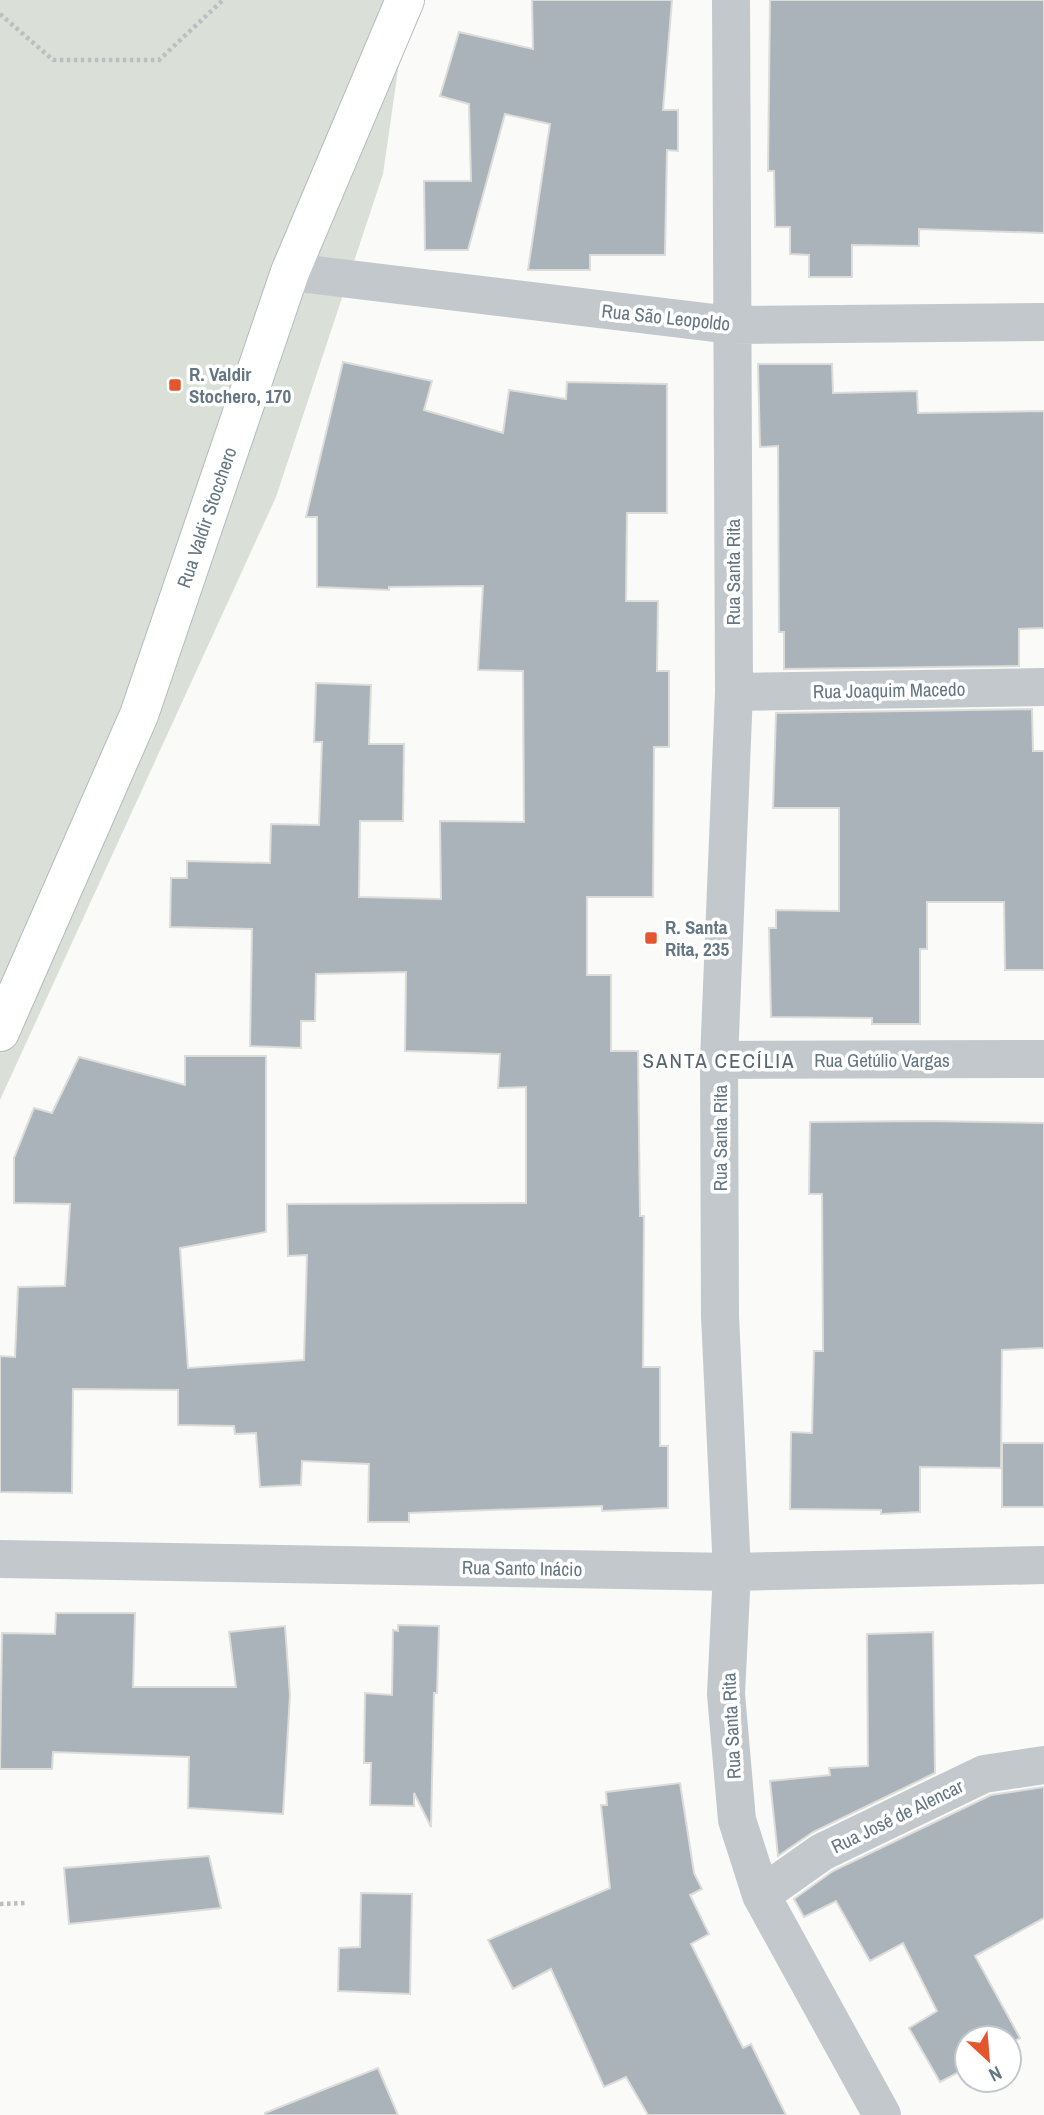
<svg xmlns="http://www.w3.org/2000/svg" width="1044" height="2115" viewBox="0 0 1044 2115" font-family="'Archivo Narrow',sans-serif">
  <style>
    .green { fill: #dadfd7 }
    .building { fill: #aab3b9; stroke: #dcdcda; stroke-width: 2 }
    .lines { fill: none; stroke-linecap: round; stroke-linejoin: round }
    .secondary-casing { stroke: #b3babf; stroke-width: 40 }
    .path { stroke: #bbbfc2; stroke-width: 4.5; stroke-dasharray: 3.5 3.5; stroke-linecap: butt }
    .street { stroke: #c3c8cc; stroke-width: 38 }
    .secondary { stroke: #fff; stroke-width: 38 }
    .poi-dot { fill: #e4572e; stroke: #fff; stroke-width: 2.5 }
    .labels { text-anchor: middle; dominant-baseline: central; stroke-width: 7; stroke-linejoin: round; paint-order: stroke }
    .street-label { font-size: 19px; fill: #657683; stroke: #fff }
    .poi-label { font-size: 19px; font-weight: bold; fill: #657683; stroke: #fff; text-anchor: start }
    .neighbourhood-label { font-size: 21px; letter-spacing: 2px; fill: #57646e; stroke: #fff }
  </style>
  <rect width="100%" height="100%" fill="#fafaf8"/>
  <path class="green" d="M0 0H408L383 174 276 497 0 1100Z"/>
  <path class="building" d="M532 0H672L663 110H678V151L667 150 665 255H590V270H528L550 124 505 114 468 250H425L424 181H471L469 104 440 96 459 32 533 49Z
    M770 0H1044V233L919 229V246L852 245V277H809V255L790 254V227H775L774 171H768Z
    M343 362 432 381 424 410 503 433 509 390 566 399 567 382 667 384V513H627L626 601H658L657 671H669V747H654L653 897H587V975H611V1051H638L640 1216H644L643 1367H660V1446H668V1508L602 1511V1506L409 1513V1522H368L369 1464 302 1461 301 1485 260 1487 256 1433 235 1434 234 1426 178 1425V1390L73 1389 72 1493 0 1492V1356L15 1357 18 1287 65 1286 70 1204 14 1203V1158L34 1108 52 1113 79 1057 185 1085V1056H266V1232L180 1248 188 1368 304 1360 307 1255 288 1256 287 1204 526 1203V1087L498 1088 500 1054 405 1051 406 972 316 974 315 1021H301V1048L250 1046 252 929 170 927 171 878H187V861L270 863 271 824 319 825 322 742H314L316 683 371 685 369 744H404L403 821H360L359 897 441 899 440 821 524 822 523 671 478 670 483 586 389 587V590L317 587V517H306Z
    M758 364H832L833 393 917 391 918 413 1044 411V628L1019 629V666L784 669V632H779L778 446 760 447Z
    M1032 709 1033 751H1044V970H1005L1004 902H927V949H920V1024H872V1018L771 1017 769 928H776V910L839 911V808H773L776 713Z
    M927 1121 1044 1123V1348L1002 1350 1001 1468 920 1467V1512L881 1514V1510L790 1509 791 1432 812 1433 814 1351H823L822 1194H809L810 1122Z
    M1002 1443H1044V1507H1002Z
    M56 1613H135L133 1687H236L229 1632 285 1626 290 1695 283 1814 188 1808 189 1757 53 1752 52 1769H0L2 1633 55 1634Z
    M398 1625 439 1626 437 1693H434L431 1827 414 1793V1806L370 1805 371 1763H364L365 1693 392 1695 393 1630 398 1631Z
    M933 1632 935 1773 813 1832 778 1856 770 1781 830 1775 829 1768 868 1766 867 1634Z
    M680 1783 694 1873 702 1889 690 1895 709 1934 691 1944 743 2048 751 2044 786 2115H648L626 2077 604 2087 551 1969 513 1989 488 1940 610 1888 601 1805H607L606 1792Z
    M1044 1787V1918L975 1956 1020 2038 1009 2044V2038H967V2068L940 2082 909 2028 937 2011 903 1943 870 1961 836 1901 804 1917 794 1899 833 1871 991 1795Z
    M209 1856 221 1908 69 1924 64 1868Z
    M361 1893 412 1894 410 1994 338 1991 339 1948 360 1947Z
    M378 2068 398 2115H265V2113Z"/>
  <g class="lines">
    <g class="secondary-casing">
      <g id="secondary">
        <path id="s1" d="M0 1032 139 715 290 272 405 0"/>
      </g>
    </g>
    <path class="path" d="M0 14 53 60H159L223 0
      M0 1904 25 1903"/>
    <path class="street" d="M731 0 734 692 719 1060 720 1316 732 1572 726 1694 737 1820 761 1895 882 2115
      M290 272 731 325 1044 322
      M734 692 1044 687
      M719 1060 1044 1059
      M0 1559 732 1572 1044 1565
      M761 1895 822 1852 984 1774 1044 1765"/>
    <use href="#secondary" class="secondary"/>
  </g>
  <g class="poi-dot">
    <rect x="168" y="378" width="14" height="14" rx="3.5"/>
    <rect x="644" y="931" width="14" height="14" rx="3.5"/>
  </g>
  <g class="labels">
    <g class="street-label">
      <text transform="translate(666 317) rotate(6)">Rua São Leopoldo</text>
      <text stroke="none"><textPath href="#s1" startOffset="555">Rua Valdir Stocchero</textPath></text>
      <text transform="translate(733 572) rotate(-90)">Rua Santa Rita</text>
      <text transform="translate(889 690) rotate(-1)">Rua Joaquim Macedo</text>
      <text x="882" y="1060">Rua Getúlio Vargas</text>
      <text transform="translate(720 1138) rotate(-90)">Rua Santa Rita</text>
      <text transform="translate(522 1568) rotate(1)">Rua Santo Inácio</text>
      <text transform="translate(731 1726) rotate(-93)">Rua Santa Rita</text>
      <text transform="translate(897 1816) rotate(-26)">Rua José de Alencar</text>
    </g>
    <g class="poi-label">
      <text x="189" y="374">R. Valdir<tspan x="189" dy="22">Stochero, 170</tspan></text>
      <text x="665" y="927">R. Santa<tspan x="665" dy="22">Rita, 235</tspan></text>
    </g>
    <g class="neighbourhood-label">
      <text x="719" y="1060">SANTA CECÍLIA</text>
    </g>
  </g>
  <g transform="translate(988 2059) rotate(154)"><circle r="33" fill="#ffffff" stroke="#c1c8cd" stroke-width="2"/>
  <path d="M0-5L12 26L0 18L-12 26Z" fill="#e4572e"/>
  <text y="-10" font-size="19" font-weight="bold" text-anchor="middle" fill="#657683">N</text>
  </g>
</svg>
